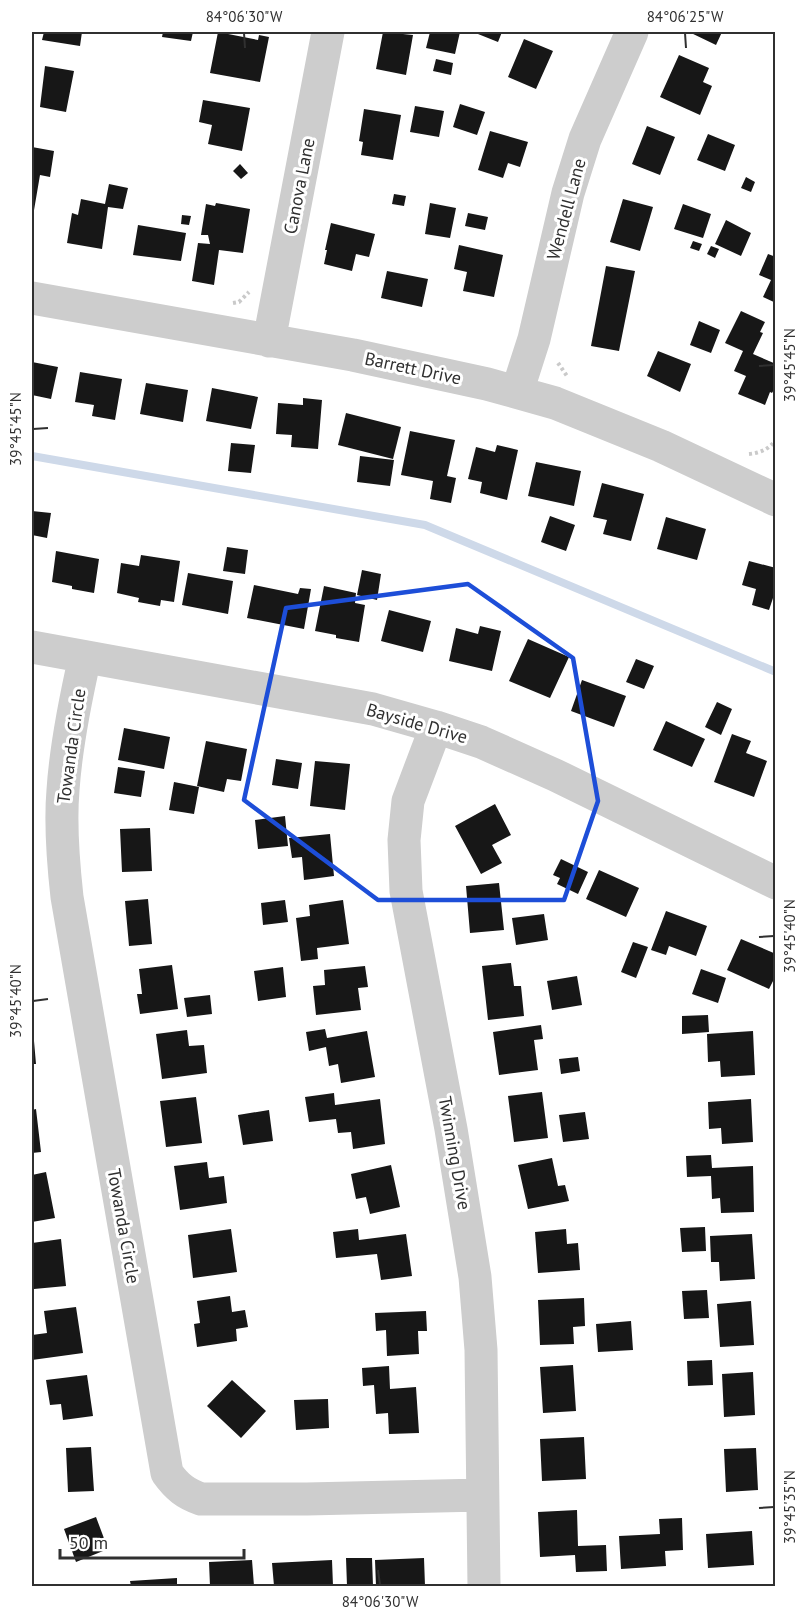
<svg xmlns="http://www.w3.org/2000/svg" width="807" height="1618" viewBox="0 0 807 1618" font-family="'PT Sans',sans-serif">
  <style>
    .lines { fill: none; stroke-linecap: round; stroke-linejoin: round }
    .stream { stroke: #ced9e9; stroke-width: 8 }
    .building { fill: #171717 }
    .path { stroke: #cacaca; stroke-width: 4; stroke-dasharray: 3 3; stroke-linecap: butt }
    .minor { stroke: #cdcdcd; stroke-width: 33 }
    .marked { fill: none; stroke: #1d4ed8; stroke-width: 4.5; stroke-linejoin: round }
    .ticks { fill: none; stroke: #303030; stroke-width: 2 }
    .labels { text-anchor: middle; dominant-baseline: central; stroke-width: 6; stroke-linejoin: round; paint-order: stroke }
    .street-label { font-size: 18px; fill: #303030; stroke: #fff }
    .neatline { fill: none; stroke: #303030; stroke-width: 2 }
    .ticks-label { font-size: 15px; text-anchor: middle; fill: #303030 }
  </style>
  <rect width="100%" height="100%" fill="#fff"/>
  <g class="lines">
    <path class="stream" d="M32 456 425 525 776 672"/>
  </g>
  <path class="building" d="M44 32H82L80 46 42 40Z
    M163 32H193L191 41 162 37Z
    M218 32 258 40 259 35 269 37 260 82 210 73Z
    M383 32 413 35 406 75 376 69Z
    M430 32H460L455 54 426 48Z
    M473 32H502L498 42Z
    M689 32H722L716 45Z
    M524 39 553 51 536 89 508 77Z
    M679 55 709 68 703 82 712 86 700 115 660 97Z
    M436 59 453 63 451 75 433 71Z
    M45 66 74 71 66 112 40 107Z
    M203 100 250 108 242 151 208 144 212 125 199 122Z
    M460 104 485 112 477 135 453 127Z
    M415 106 444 111 439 137 410 132Z
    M364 109 401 115 393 160 361 155 363 142 359 141Z
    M647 126 675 137 660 175 632 164Z
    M490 131 528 142 520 167 508 163 503 178 478 170Z
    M708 134 735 145 725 171 697 160Z
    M32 147 54 151 50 177 40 175 33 216Z
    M240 164 248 173 241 179 233 171Z
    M746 177 755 182 751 192 741 188Z
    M109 184 128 188 123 209 108 207 102 249 67 243 72 213 78 215 81 199 105 204Z
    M394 194 406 196 404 206 392 204Z
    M623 199 653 207 640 251 610 242Z
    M216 203 250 209 243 253 219 250 214 285 192 281 198 243 210 244 208 235H201L206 204 215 206Z
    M430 203 456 208 450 238 425 234Z
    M683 204 711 214 703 238 674 229Z
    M468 213 488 217 485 230 465 226Z
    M182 215 191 216 189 225 181 224Z
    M726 220 751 233 741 256 715 244Z
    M331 223 375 234 369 257 356 254 352 271 324 264 327 250H325Z
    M138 225 186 233 181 261 133 255Z
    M693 241 702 244 699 251 690 248Z
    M459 245 503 255 494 297 463 291 467 272 454 269Z
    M711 246 719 249 715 258 707 254Z
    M768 254 776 257V303L763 297 771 280 759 275Z
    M606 266 635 271 619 351 591 346Z
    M387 271 428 279 422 307 381 298Z
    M741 311 765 322 760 332 763 333 753 354 776 364V386L772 393 770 392 765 405 738 394 746 376 734 371 743 351 725 343Z
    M699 321 720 330 711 353 690 345Z
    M658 351 691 364 680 392 647 376Z
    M32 362 58 367 51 399 32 395Z
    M80 372 122 379 115 420 92 416 94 405 75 402Z
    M146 383 188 390 183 422 140 414Z
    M212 388 258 397 251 429 206 421Z
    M303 398 322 400 318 449 291 447 292 435 276 434 278 403 303 405Z
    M346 413 401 427 393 459 338 445Z
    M410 431 455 440 447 476 456 478 451 503 430 499 433 481 401 475Z
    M231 443 255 445 251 473 228 471Z
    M497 445 518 450 507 500 480 493 482 482 468 479 476 447 495 452Z
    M360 456 394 460 390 486 357 482Z
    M536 462 581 471 574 506 528 496Z
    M602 483 644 494 631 541 603 534 607 520 593 517Z
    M32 511 51 513 47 538 32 535Z
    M550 516 575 525 566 551 541 542Z
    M666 517 706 529 697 560 657 549Z
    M227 547 248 550 245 574 223 571Z
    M56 551 99 559 94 593 72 589V586L52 582Z
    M141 555 180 561 174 602 161 600 160 606 138 602 139 598 117 593 121 563 139 566Z
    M749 561 776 568V599L773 598 769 610 752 605 756 589 742 585Z
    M362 570 381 574 377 600 357 595Z
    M188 573 233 581 228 614 182 605Z
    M254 585 298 594 300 588 311 589 304 629 247 618Z
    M324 586 356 593 355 603 365 605 359 642 336 638V635L315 631Z
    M389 610 431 621 423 652 381 641Z
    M480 626 501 631 492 671 449 661 456 628 478 634Z
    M528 639 569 657 550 698 509 681Z
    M636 659 654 666 644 689 626 682Z
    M582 680 626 696 614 727 571 711Z
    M717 702 732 709 721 735 705 727Z
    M666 721 705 739 692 767 653 750Z
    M124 728 170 737 164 769 118 760Z
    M732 734 751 741 746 753 767 761 754 797 714 782Z
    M206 741 247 749 241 781 227 779 224 792 197 786Z
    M276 759 302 763 298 789 272 785Z
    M315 761 350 764 345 810 310 806Z
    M118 767 145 771 141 797 114 793Z
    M174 782 199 787 194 814 169 810Z
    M495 804 511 835 492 845 502 863 481 874 455 826Z
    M285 816 288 846 258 849 255 820Z
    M150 828 152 871 122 872 120 829Z
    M330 834 334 876 304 880 302 857 292 858 289 838Z
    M561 859 588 872 578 894 557 884 560 878 553 875Z
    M599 870 639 888 626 917 586 899Z
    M499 883 504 930 470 933 466 886Z
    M148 899 152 944 129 946 125 901Z
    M285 900 288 922 263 925 261 903Z
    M343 900 349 944 317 948 318 959 301 961 296 918 310 916 309 905Z
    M666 911 707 926 696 956 669 946 666 955 651 950Z
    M544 914 548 940 516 945 512 918Z
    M741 939 776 954V975L769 989 727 970Z
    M633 942 648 947 636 978 621 972Z
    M511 963 514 986H521L524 1016 488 1020 482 966Z
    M172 965 178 1009 140 1014 137 994H142L139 969Z
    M365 966 368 987 358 988 361 1010 316 1015 313 986 325 985 324 970Z
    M283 967 286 997 258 1001 254 971Z
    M701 969 726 978 718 1003 692 994Z
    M577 976 582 1005 552 1010 547 981Z
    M210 995 212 1014 187 1017 184 998Z
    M708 1015 709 1032 682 1034V1016Z
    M541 1025 543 1039 534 1040 538 1070 499 1075 493 1032Z
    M325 1029 327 1038 367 1031 375 1077 341 1083 338 1064 329 1066 326 1047 309 1051 306 1032Z
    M187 1030 189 1046 204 1045 207 1073 162 1079 156 1034Z
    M753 1031 755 1075 721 1077 720 1061 708 1062 707 1034Z
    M32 1041H34L36 1064H32Z
    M578 1057 580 1071 561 1074 559 1059Z
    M542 1092 548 1138 514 1142 508 1096Z
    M334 1093 335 1105 380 1099 385 1144 353 1149 351 1132 338 1133 336 1119 309 1122 305 1097Z
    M196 1097 202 1143 166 1147 160 1101Z
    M751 1099 753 1142 722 1144 721 1128 709 1129 708 1102Z
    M36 1109 41 1152 32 1153V1110Z
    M269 1110 273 1141 243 1145 238 1115Z
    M585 1112 589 1139 563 1142 559 1115Z
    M711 1155 712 1168 753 1166 754 1212 721 1213 720 1198 712 1199 711 1176 687 1177 686 1156Z
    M552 1158 558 1186 565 1185 569 1201 528 1209 518 1165Z
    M207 1162 209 1178 224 1176 227 1203 180 1210 174 1166Z
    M391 1165 400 1207 370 1214 366 1197 356 1199 351 1174Z
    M46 1172 55 1218 32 1222V1175Z
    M705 1227 706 1251 682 1252 680 1228Z
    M231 1229 237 1272 193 1278 188 1235Z
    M358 1229 359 1240 406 1234 412 1276 381 1280 377 1254 336 1258 333 1232Z
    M566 1229 567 1244 578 1243 580 1270 538 1273 535 1232Z
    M752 1234 755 1279 720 1281 719 1262H711L710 1236Z
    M61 1239 66 1286 34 1289 32 1243Z
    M707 1290 709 1318 684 1319 682 1291Z
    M230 1296 232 1312 245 1310 248 1327 236 1329 237 1341 197 1347 194 1324 200 1323 197 1301Z
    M584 1298 585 1326 573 1327 574 1344 540 1345 538 1300Z
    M751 1301 754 1345 720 1347 717 1304Z
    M76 1307 83 1353 32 1360V1335L47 1333 44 1311Z
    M426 1311 427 1331H418L419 1354 387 1356 386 1330 376 1331 375 1313Z
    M631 1321 633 1350 598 1352 596 1324Z
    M712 1360 713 1385 688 1386 687 1361Z
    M573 1365 576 1411 543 1413 540 1367Z
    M389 1366 390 1389 416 1387 419 1433 389 1434 388 1413 376 1414 374 1385 363 1386 362 1368Z
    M753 1372 755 1415 724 1417 722 1374Z
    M87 1375 93 1416 63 1420 61 1404 50 1405 46 1380Z
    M232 1380 266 1411 241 1438 207 1406Z
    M328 1399 329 1428 296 1430 294 1400Z
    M584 1437 586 1479 542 1481 540 1439Z
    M91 1447 94 1491 68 1492 66 1448Z
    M756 1448 758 1490 726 1492 724 1449Z
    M577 1510 578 1546 606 1545 607 1571 576 1572 575 1555 540 1557 538 1512Z
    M96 1517 108 1549 76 1562 64 1529Z
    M682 1518 683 1550 665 1551 666 1566 621 1569 619 1536 660 1534 659 1519Z
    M752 1531 754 1565 708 1568 706 1534Z
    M346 1558H372L373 1586H347Z
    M424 1558 425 1586H376L375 1560Z
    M252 1560 254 1586H210L209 1562Z
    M332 1560 333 1586H274L272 1563Z
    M177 1578V1586H131L130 1581Z"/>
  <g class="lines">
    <path class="path" d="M233 303 239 302 249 292
      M558 363 567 376
      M749 454C760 453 770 449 776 439"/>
    <path class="minor" d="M32 298 353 355 487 384 555 403 661 446 776 500
      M269 341 328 32
      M517 392 534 339 568 193 585 139 632 32
      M32 647 373 709 436 727 481 742 555 775 776 883
      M85 657C75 701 66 745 63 790 60 825 63 861 67 897L167 1473C177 1487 186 1494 201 1499H307L482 1495
      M436 727 408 801 404 840 406 891 451 1129 475 1277 481 1350 484 1586"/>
  </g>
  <path class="marked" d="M468 584 573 658 598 801 564 900H378L244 800 286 608Z"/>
  <path class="ticks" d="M244 33 245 48M685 33 686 48M759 366 774 365M33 429 48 428M759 937 774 936M33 1001 48 999M759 1508 774 1507M378 1570 380 1585"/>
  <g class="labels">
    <g class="street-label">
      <text transform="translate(299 186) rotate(-79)">Canova Lane</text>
      <text transform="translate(566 209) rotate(-75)">Wendell Lane</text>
      <text transform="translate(413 368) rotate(12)">Barrett Drive</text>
      <text transform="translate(417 723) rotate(16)">Bayside Drive</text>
      <text transform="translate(71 746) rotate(-82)">Towanda Circle</text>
      <text transform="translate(455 1153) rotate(80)">Twinning Drive</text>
      <text transform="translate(124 1226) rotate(80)">Towanda Circle</text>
    </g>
  </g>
  <rect width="807" height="1618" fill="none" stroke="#ffffff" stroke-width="66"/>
  <path d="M60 1549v9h184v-9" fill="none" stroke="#303030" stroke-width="3"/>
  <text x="69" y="1549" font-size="18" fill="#303030" stroke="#ffffff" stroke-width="4.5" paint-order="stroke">50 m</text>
  <rect x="33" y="33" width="741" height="1552" class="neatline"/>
  <g class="ticks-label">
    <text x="244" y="22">84°06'30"W</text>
    <text x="685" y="22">84°06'25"W</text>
    <text transform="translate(790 365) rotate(-90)" y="5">39°45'45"N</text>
    <text transform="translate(16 429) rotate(-90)" y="5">39°45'45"N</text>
    <text transform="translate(790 936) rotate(-90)" y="5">39°45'40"N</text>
    <text transform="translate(16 1001) rotate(-90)" y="5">39°45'40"N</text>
    <text transform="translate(790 1507) rotate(-90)" y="5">39°45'35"N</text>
    <text x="380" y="1607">84°06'30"W</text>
  </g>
</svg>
